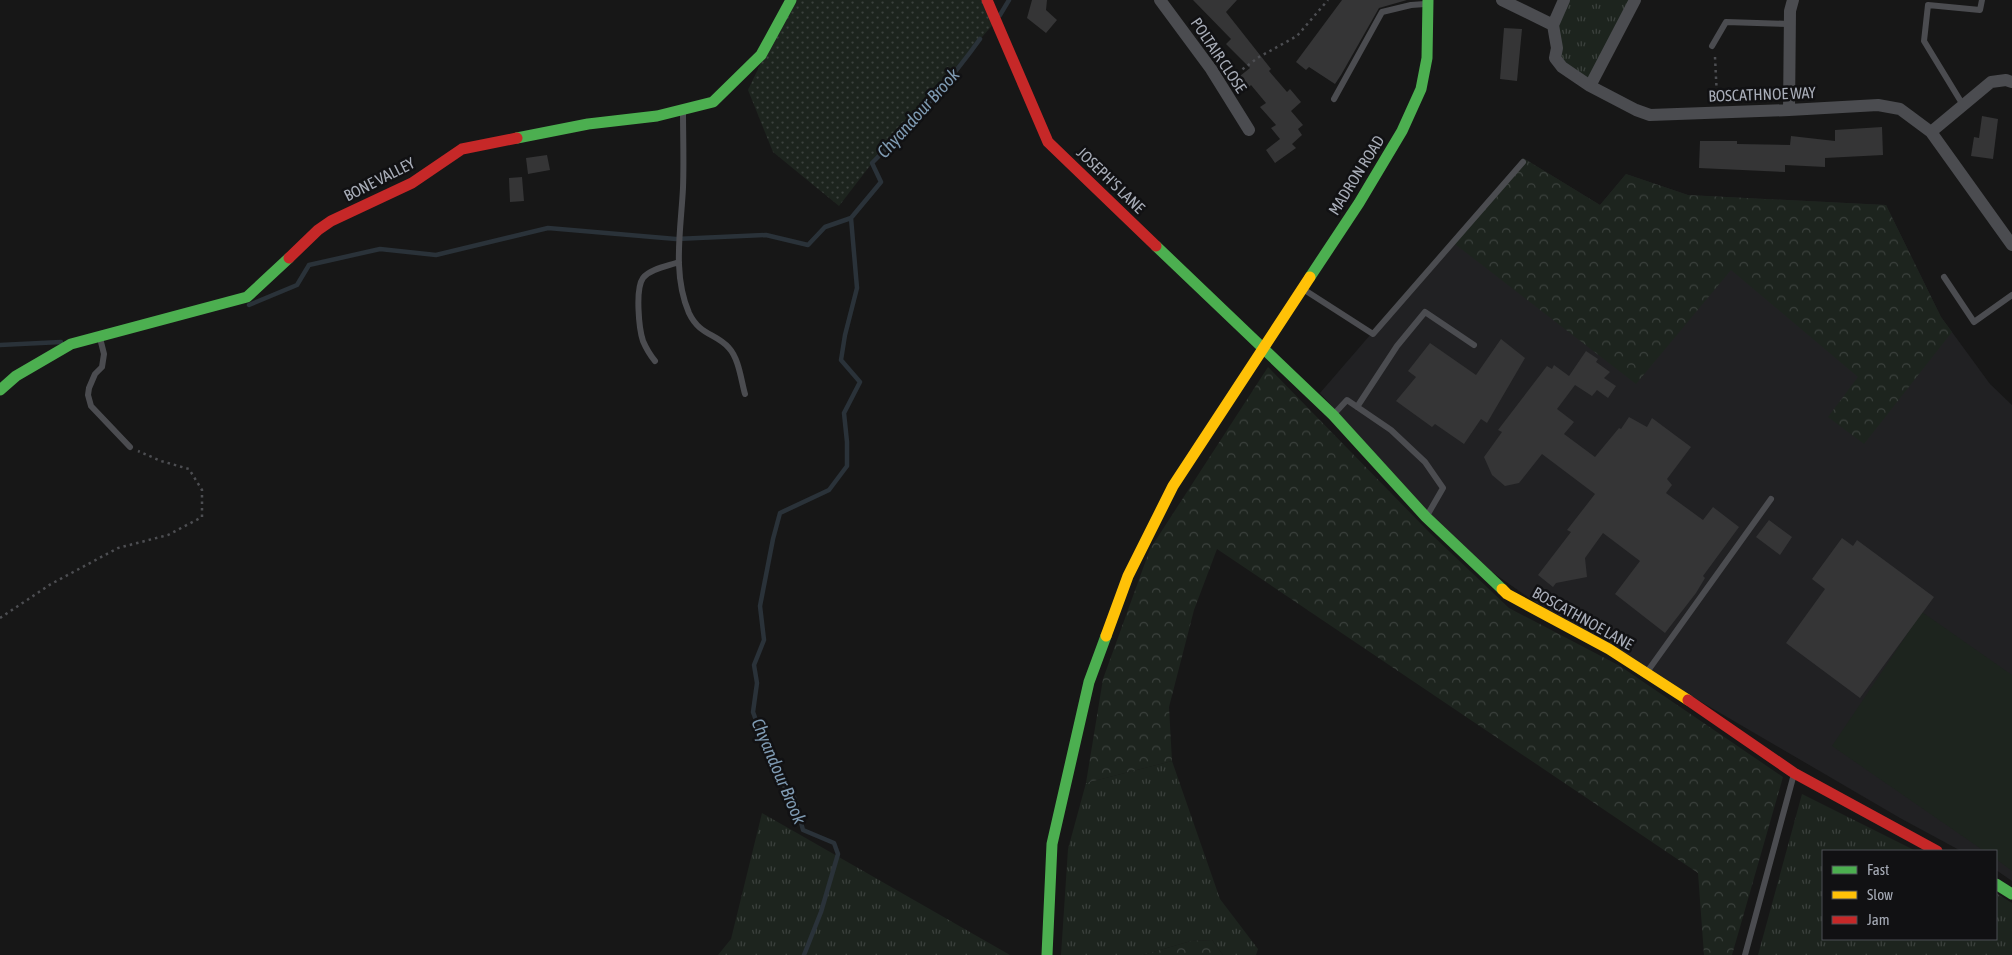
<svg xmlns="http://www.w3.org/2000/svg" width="2012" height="955" viewBox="0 0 2012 955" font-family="'Asap Condensed',sans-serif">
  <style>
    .built { fill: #212123 }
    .grass { fill: url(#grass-tufts) }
    .forest { fill: url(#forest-crowns) }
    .garden { fill: url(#garden-dots) }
    .pitch { fill: #1d241e }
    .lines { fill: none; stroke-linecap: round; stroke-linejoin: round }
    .stream { stroke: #2a3239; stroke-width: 4.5 }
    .building { fill: #353536 }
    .path { stroke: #4d4e52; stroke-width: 2.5; stroke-dasharray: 2.5 4; stroke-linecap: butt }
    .lane { stroke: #4b4c50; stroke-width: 6 }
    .street { stroke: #4b4c50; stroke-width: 12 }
    .fast { stroke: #4caf50; stroke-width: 11 }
    .slow { stroke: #ffc107; stroke-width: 11 }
    .jam { stroke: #c62828; stroke-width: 11 }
    .labels { text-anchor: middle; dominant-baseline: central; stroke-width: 5; stroke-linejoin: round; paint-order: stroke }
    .street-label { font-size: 16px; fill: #a8adb8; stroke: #111113 }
    .water-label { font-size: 18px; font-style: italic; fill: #7f9bb3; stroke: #111113 }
  </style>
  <defs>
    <pattern id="grass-tufts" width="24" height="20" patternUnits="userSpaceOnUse" patternTransform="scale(1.25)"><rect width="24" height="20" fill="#1d241e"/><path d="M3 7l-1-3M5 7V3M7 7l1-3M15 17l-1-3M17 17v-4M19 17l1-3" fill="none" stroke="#3b413d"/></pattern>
    <pattern id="forest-crowns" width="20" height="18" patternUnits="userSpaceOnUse" patternTransform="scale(1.25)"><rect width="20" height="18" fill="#1d241e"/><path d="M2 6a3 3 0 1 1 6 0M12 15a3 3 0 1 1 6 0" fill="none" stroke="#3b413d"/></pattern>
    <pattern id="garden-dots" width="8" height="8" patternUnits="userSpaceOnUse" patternTransform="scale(1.25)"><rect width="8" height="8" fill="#1d241e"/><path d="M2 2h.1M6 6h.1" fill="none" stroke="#3b413d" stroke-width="1.8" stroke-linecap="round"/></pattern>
  </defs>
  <rect width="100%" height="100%" fill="#171717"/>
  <path class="built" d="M1523 158 1600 205 1626 174 1688 195 1886 205 1941 317 1990 384 2012 405V881L1996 870V851H1961L1900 818 1561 620 1469 556 1320 393Z"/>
  <path class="grass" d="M1564 0H1635L1590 86 1562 67 1556 38Z
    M1172 761 1220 899 1258 949 1256 955H1223L1212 940 1191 941 1143 955H1061L1068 849 1086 783Z
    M1802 794 1916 851H1823V939H1996V893L2012 903V955H1758Z
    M762 813 1010 955H718L731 939Z"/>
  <path class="forest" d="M1523 158 1600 205 1626 174 1688 195 1886 205 1941 317 1952 332 1864 444 1828 417 1858 377 1731 270 1636 384 1451 241Z
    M1268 367 1430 533 1509 608 1620 666 1783 777 1732 955H1704L1698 873 1217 549 1194 610 1169 707 1172 761 1086 783 1103 679 1150 549Z
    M1212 940 1223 955H1143L1191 941Z"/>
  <path class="garden" d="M791 0H982L996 21 872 163 839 206 773 152 748 90Z"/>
  <path class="pitch" d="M1922 612 2012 675V871L1996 859V851H1984L1832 746Z"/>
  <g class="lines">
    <path class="stream" d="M1000 15 1009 0
      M249 305 297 285 309 265 380 249 436 255 548 228 676 239 766 235 808 245 825 227 851 218
      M0 345 61 342
      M804 955 821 912 838 854 834 843 803 830 794 797 777 778 753 712 757 683 754 665 764 640 760 606 773 539 780 513 829 490 847 466V442L844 413 860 382 841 360 845 335 857 288 851 218 881 182 872 163C911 124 948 84 980 39"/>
  </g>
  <path class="building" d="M1032 0H1047L1046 10 1057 20 1046 33 1027 18Z
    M1193 0H1237L1226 12 1271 69 1269 71 1287 92 1290 89 1301 102 1291 111 1303 125 1298 129 1302 135 1292 144 1296 148 1275 163 1266 150 1280 139 1271 128 1276 125 1260 107 1266 103 1251 85 1249 87 1240 76 1250 68 1226 44 1231 39Z
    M1342 0H1407L1379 8 1341 75 1335 84 1309 67 1306 70 1296 62Z
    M1504 28 1522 29 1517 81 1500 79Z
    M1982 116 1998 119 1993 159 1971 156 1974 137 1979 138Z
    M1882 127 1883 155 1825 158V167L1785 165V172L1699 168 1700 141H1737V144L1790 145 1791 136 1835 141V130Z
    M547 155 550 170 528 174 526 158Z
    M522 177 524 201 510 202 509 178Z
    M1501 339 1525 358 1487 423 1481 419 1464 444 1435 424 1432 427 1396 401 1416 377 1408 371 1430 343 1476 375Z
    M1586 351 1598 359 1596 362 1610 372 1604 378 1616 386 1608 398 1597 390 1592 396 1575 385 1557 409 1574 422 1564 434 1595 457 1619 428 1621 429 1629 417 1647 427 1652 418 1691 447 1667 479 1672 485 1666 493 1703 520 1713 507 1739 527 1703 576 1705 578 1696 593 1665 633 1615 594 1640 561 1603 533 1585 558 1587 577 1556 583 1553 587 1538 575 1571 532 1567 530 1595 494 1542 454 1519 483 1505 486 1492 475 1484 457 1502 432 1498 430 1547 366 1552 369 1554 365 1569 376Z
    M1769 520 1792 537 1780 555 1756 537Z
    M1842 538 1853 546 1857 540 1934 597 1860 698 1786 643 1825 589 1812 579Z"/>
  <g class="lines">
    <path class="path" d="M1715 57 1717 98
      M1232 77 1259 57 1297 36 1328 0
      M0 618 51 584 118 548 168 535 202 517V490L189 469 161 461 138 451"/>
    <path class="lane" d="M1712 46 1726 22 1790 24
      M1334 99 1382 12 1411 5 1425 4
      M1963 105 1924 41 1928 5 1980 10 1982 0
      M683 111C683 136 684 162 683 188 681 229 672 274 689 313 700 336 716 333 729 348 739 359 741 380 745 394
      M1944 277 1974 322 2012 295
      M1303 289 1373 334 1523 162
      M100 338 104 354 102 367 95 374 89 388 88 395 91 406 130 447
      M655 361C650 355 646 348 643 341 639 329 635 289 643 278 650 269 668 266 679 262
      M1357 407 1397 346 1425 312 1474 345
      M1334 414 1347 400 1391 430 1425 462 1443 488 1428 514
      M1647 672 1771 499
      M1745 955 1794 774"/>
    <path class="street" d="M1160 0 1211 69 1249 130
      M1502 0 1553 25 1557 48 1555 58 1562 67 1590 86 1636 110 1650 115 1789 110 1878 105 1900 109 1931 132 2012 245
      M1553 25 1564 0
      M1590 86 1635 0
      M1789 110 1790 11 1793 0
      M1931 132 1991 82 2006 80 2012 82"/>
    <path class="fast" d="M517 138 588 124 657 116 713 102 761 55 791 0
      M1156 246 1333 415 1426 517 1502 589
      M1310 277 1359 203 1402 131 1421 89 1427 58 1428 0
      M0 390 16 376 71 344 247 297 289 258
      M1996 884 2012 894
      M1047 955 1052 844 1089 682 1106 636"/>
    <path class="slow" d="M1502 589 1507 594 1609 649 1688 700
      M1106 636 1128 576 1173 486 1310 277"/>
    <path class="jam" d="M987 0 1048 142 1156 246
      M289 258 318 230 331 221 412 183 462 149 517 138
      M1688 700 1794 773 1937 851"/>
  </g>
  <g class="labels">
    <g class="street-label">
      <text transform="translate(1219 55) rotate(56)">POLTAIR CLOSE</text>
      <text transform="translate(1762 94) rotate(-2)">BOSCATHNOE WAY</text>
      <text transform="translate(1356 175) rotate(-58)">MADRON ROAD</text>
      <text transform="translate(379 179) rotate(-27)">BONE VALLEY</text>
      <text transform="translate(1111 180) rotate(44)">JOSEPH'S LANE</text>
      <text transform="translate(1583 618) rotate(29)">BOSCATHNOE LANE</text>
    </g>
    <g class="water-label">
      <text transform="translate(918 113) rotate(-48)">Chyandour Brook</text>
      <text transform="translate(779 771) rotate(67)">Chyandour Brook</text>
    </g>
  </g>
  <rect x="1822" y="850" width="175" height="90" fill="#111113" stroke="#4d4f55"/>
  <rect x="1832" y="866" width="25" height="8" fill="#4caf50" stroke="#4d4f55"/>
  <text x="1867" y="875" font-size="15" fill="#a8adb8">Fast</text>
  <rect x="1832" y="891" width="25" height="8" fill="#ffc107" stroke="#4d4f55"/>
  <text x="1867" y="900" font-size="15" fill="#a8adb8">Slow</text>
  <rect x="1832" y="916" width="25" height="8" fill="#c62828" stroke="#4d4f55"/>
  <text x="1867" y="925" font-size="15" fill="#a8adb8">Jam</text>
</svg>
